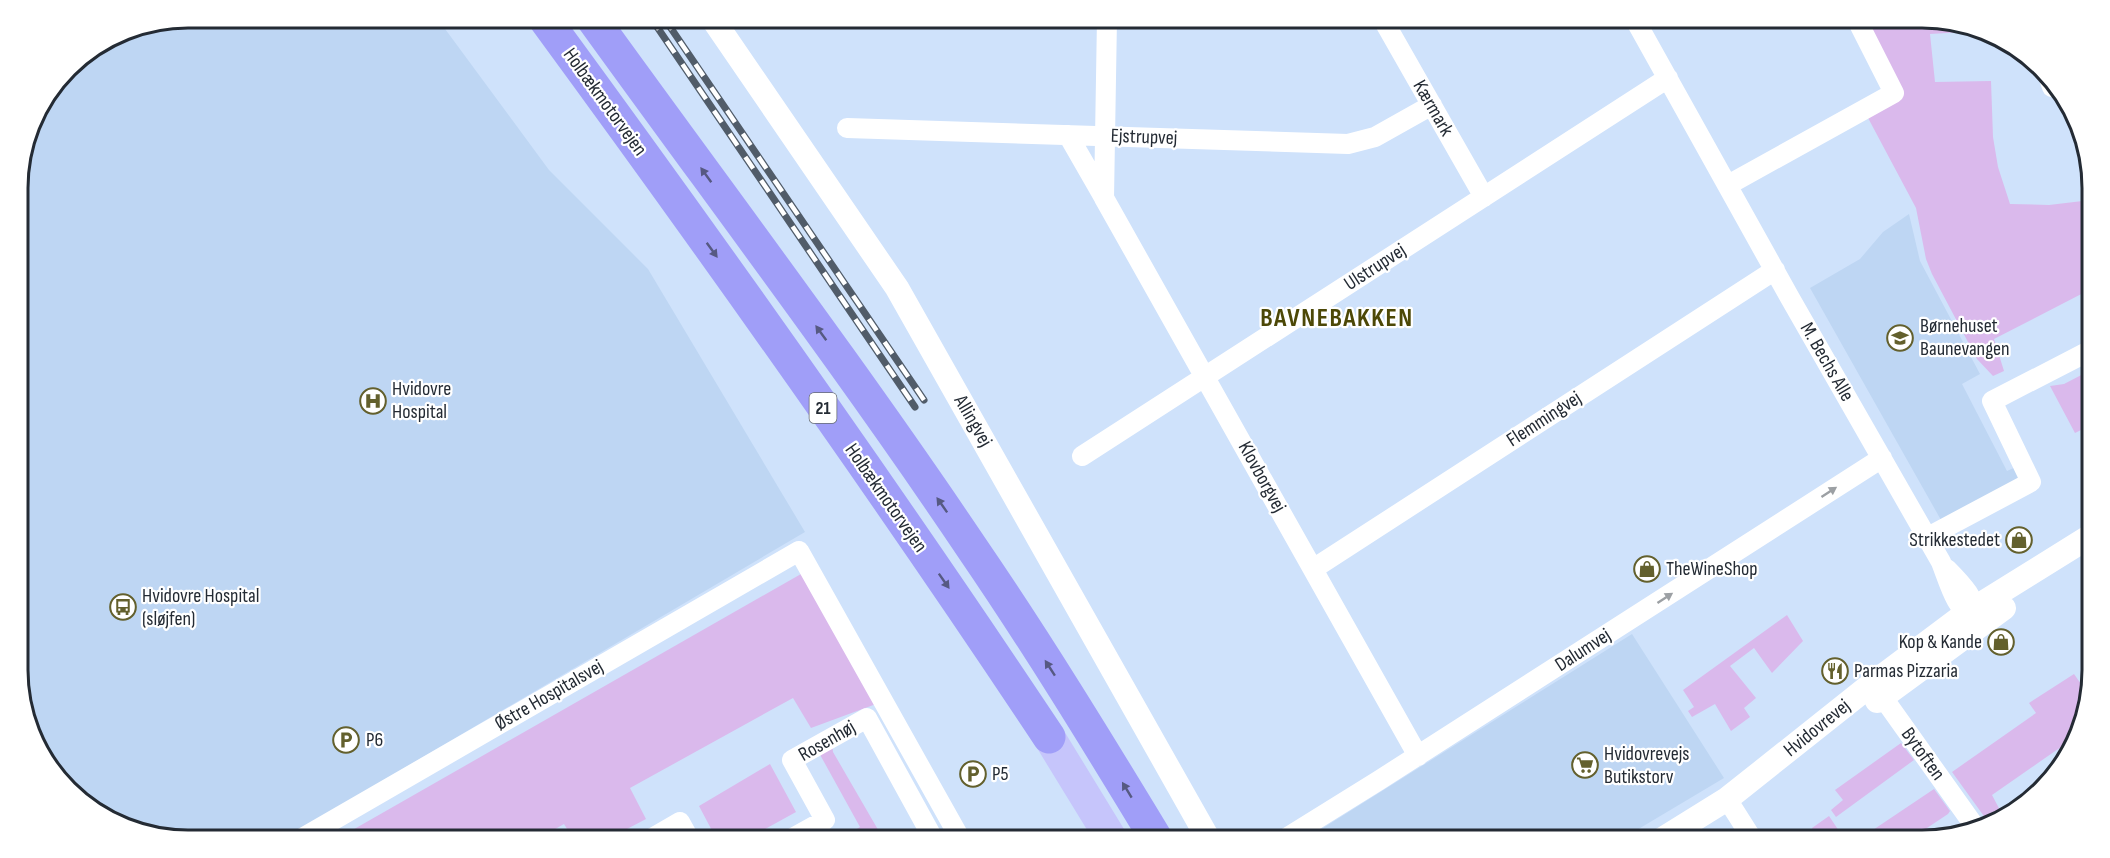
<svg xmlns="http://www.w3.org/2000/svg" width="2110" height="858" viewBox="0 0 2110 858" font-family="'Sofia Sans Condensed',sans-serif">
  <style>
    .built { fill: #bed6f3 }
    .green { fill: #dab9ec }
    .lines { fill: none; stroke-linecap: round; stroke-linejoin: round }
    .minor { stroke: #fff; stroke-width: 20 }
    .tertiary { stroke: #fff; stroke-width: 24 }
    .primary { stroke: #c6c5fb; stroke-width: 32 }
    .motorway { stroke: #a09ef8; stroke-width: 33 }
    .rail-casing { stroke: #515c69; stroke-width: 7 }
    .rail { stroke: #fff; stroke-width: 4.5; stroke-dasharray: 14; stroke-linecap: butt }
    .oneway { fill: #565982 }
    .oneway2 { fill: #9ca0a4 }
    .labels { text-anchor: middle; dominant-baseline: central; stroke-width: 4.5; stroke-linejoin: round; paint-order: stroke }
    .shield { fill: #fff; stroke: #666b71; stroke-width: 1.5 }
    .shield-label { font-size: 18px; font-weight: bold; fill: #242b34 }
    .street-label { font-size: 20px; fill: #242b34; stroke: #fff }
    .poi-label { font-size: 20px; fill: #242b34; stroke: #fff; text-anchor: start }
    .district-label { font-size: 26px; font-weight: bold; letter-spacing: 1.5px; fill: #4c4807; stroke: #fff }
    .rim { fill: none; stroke: #242b34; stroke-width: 3 }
  </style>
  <rect width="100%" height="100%" fill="#cfe2fb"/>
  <path class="built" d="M189 18H437L549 170 648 269 805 532 282 840H189L134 831 60 782 21 702 18 177 36 113 76 61 124 31Z
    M1909 214 1920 261 1980 374 1962 384 2007 471 2018 466 2024 477 1941 520 1810 288 1860 259 1883 232Z
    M1632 634 1724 778 1620 840H1304Z"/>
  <path class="green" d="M1857 18H1921L1976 27 1981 31 1930 34 1935 82 1991 81 1993 137 1998 167 2010 204 2049 205 2091 200V289L1994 339 2004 371 1993 376 1977 359 1932 274 1926 259 1916 208 1867 116 1898 96Z
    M2091 370V425L2075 433 2050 386 2064 384Z
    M801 574 876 704 811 728 793 698 630 788 646 819 606 840H574L564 824 536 840H344L342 836Z
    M1787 615 1803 641 1772 673 1754 648 1730 666 1756 698 1744 708 1750 717 1731 731 1715 704 1692 717 1688 711 1694 707 1683 690Z
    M2074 674 2088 694 2083 724 2071 740 1992 795 2002 814 1986 819 1952 772 2036 713 2029 703Z
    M832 743 833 752 884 840H838L860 827 818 751Z
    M1901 743 1914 760 1836 817 1831 810 1843 800 1835 790Z
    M770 764 796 812 745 840H717L699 806Z
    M1934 789 1950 811 1948 814 1909 840H1858Z
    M1829 816 1845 840H1818L1812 828Z"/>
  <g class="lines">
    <path class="minor" d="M1107 18 1104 198 1418 756
      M1382 18 1484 197
      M1634 18 1790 298 1941 562C1950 585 1955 608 1976 622
      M2048 75 2052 87 2054 86
      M847 128 1348 144 1375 137 1432 105
      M1068 135 1103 196
      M1728 185 1894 93 1856 18
      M1082 456 1668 78
      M1926 538 2031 482 1992 401 2091 350
      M1313 569 1775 270
      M1947 569C1964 586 1975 598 1979 622
      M1874 685 1973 824
      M1727 799 1753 840
      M299 840 799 551 961 840
      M649 840 680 822 690 840
      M789 840 825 820 792 760 867 718 934 840
      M1283 840 1378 781 1882 458"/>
    <path class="tertiary" d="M712 18 897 288 1209 840
      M1877 701 2004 608
      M1661 840 1727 799 1873 683 1965 614 2092 535"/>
    <path class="primary" d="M1049 737 1112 840"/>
    <path class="motorway" d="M544 18C717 254 887 493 1049 737
      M592 18C719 194 851 368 972 548 1037 643 1097 741 1157 840"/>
    <g class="rail-casing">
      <path id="rail" d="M651 18 915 407
        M664 18 924 400"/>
    </g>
    <use href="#rail" class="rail"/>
  </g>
  <defs><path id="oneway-solid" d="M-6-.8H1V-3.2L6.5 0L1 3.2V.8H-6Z" transform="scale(1.5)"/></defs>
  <g class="oneway">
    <use href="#oneway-solid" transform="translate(706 175) rotate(-126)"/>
    <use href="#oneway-solid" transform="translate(712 250) rotate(54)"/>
    <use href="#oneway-solid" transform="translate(821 333) rotate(-126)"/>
    <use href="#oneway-solid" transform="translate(942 505) rotate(-125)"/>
    <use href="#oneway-solid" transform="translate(944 581) rotate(55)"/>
    <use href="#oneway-solid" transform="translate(1050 668) rotate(-123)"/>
    <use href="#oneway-solid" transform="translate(1127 790) rotate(-121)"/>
  </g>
  <g class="oneway2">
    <use href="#oneway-solid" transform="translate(1829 492) rotate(-33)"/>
    <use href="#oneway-solid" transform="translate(1665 598) rotate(-33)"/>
  </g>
  <defs>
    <g id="school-ring" transform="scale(1.35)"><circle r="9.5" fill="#fff" stroke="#63602d" stroke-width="1.5"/><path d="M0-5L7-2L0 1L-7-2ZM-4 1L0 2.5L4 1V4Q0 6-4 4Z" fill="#63602d"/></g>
    <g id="hospital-ring" transform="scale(1.35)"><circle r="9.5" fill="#fff" stroke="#63602d" stroke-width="1.5"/><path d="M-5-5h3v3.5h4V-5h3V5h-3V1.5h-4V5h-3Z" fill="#63602d"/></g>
    <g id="shop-ring" transform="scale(1.35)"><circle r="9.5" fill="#fff" stroke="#63602d" stroke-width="1.5"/><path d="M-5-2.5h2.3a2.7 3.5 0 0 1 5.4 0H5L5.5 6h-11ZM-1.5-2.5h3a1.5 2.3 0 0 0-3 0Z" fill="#63602d"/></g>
    <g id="bus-ring" transform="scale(1.35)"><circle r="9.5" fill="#fff" stroke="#63602d" stroke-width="1.5"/><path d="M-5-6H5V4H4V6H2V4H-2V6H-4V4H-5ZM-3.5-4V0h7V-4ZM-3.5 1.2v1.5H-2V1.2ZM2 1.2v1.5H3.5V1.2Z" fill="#63602d"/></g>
    <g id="restaurant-ring" transform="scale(1.35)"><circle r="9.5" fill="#fff" stroke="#63602d" stroke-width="1.5"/><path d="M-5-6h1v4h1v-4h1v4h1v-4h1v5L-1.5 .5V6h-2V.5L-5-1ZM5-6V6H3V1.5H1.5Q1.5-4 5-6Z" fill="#63602d"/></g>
    <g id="parking-ring" transform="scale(1.35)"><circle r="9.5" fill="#fff" stroke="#63602d" stroke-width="1.5"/><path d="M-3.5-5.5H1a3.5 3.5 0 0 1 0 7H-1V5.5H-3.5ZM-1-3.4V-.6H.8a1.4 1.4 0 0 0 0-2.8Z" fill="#63602d"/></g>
    <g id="supermarket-ring" transform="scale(1.35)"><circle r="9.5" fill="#fff" stroke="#63602d" stroke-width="1.5"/><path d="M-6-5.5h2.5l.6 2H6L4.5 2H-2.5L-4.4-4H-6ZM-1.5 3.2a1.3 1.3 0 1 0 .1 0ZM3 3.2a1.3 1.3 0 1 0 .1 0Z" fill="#63602d"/></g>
  </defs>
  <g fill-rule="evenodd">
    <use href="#school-ring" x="1900" y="338"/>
    <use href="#hospital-ring" x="373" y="401"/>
    <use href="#shop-ring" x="2019" y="540"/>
    <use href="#shop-ring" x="1647" y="569"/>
    <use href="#bus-ring" x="123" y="607"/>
    <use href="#shop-ring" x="2001" y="642"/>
    <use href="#restaurant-ring" x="1835" y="671"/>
    <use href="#parking-ring" x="346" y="740"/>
    <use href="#supermarket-ring" x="1585" y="765"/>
    <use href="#parking-ring" x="973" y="774"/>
  </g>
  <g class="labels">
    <rect class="shield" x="809.5" y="393" width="27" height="30" rx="4.5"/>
    <g class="shield-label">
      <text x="823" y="408">21</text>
    </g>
    <g class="street-label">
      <text transform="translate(605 102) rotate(54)">Holbækmotorvejen</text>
      <text transform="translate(1433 108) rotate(60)">Kærmark</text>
      <text transform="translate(1144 137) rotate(2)">Ejstrupvej</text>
      <text transform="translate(1375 267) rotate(-33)">Ulstrupvej</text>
      <text transform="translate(1827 362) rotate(60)">M. Bechs Alle</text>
      <text transform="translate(1544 419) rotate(-33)">Flemmingvej</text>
      <text transform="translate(973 421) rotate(60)">Allingvej</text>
      <text transform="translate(1262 477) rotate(61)">Klovborgvej</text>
      <text transform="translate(886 498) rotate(55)">Holbækmotorvejen</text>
      <text transform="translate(1583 650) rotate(-33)">Dalumvej</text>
      <text transform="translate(549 695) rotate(-30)">Østre Hospitalsvej</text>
      <text transform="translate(1817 728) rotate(-39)">Hvidovrevej</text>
      <text transform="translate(827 741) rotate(-30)">Rosenhøj</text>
      <text transform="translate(1923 754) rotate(54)">Bytoften</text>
    </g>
    <g class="poi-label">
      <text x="1920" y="326">Børnehuset<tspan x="1920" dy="23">Baunevangen</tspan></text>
      <text x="392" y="389">Hvidovre<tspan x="392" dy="23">Hospital</tspan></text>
      <text x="2000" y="540" text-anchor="end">Strikkestedet</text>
      <text x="1666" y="569">TheWineShop</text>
      <text x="142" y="596">Hvidovre Hospital<tspan x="142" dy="23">(sløjfen)</tspan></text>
      <text x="1982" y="642" text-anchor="end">Kop &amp; Kande</text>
      <text x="1854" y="671">Parmas Pizzaria</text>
      <text x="366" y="740">P6</text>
      <text x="1604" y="754">Hvidovrevejs<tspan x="1604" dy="23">Butikstorv</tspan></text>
      <text x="992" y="774">P5</text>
    </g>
    <g class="district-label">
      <text x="1337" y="318">BAVNEBAKKEN</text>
    </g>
  </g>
  <path d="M0 0H2110V858H0ZM188 28H1922A160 160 0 0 1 2082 188V670A160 160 0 0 1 1922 830H188A160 160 0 0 1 28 670V188A160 160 0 0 1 188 28Z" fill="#fff" fill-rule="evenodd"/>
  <path class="rim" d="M188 28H1922A160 160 0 0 1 2082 188V670A160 160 0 0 1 1922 830H188A160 160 0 0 1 28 670V188A160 160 0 0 1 188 28Z"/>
</svg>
